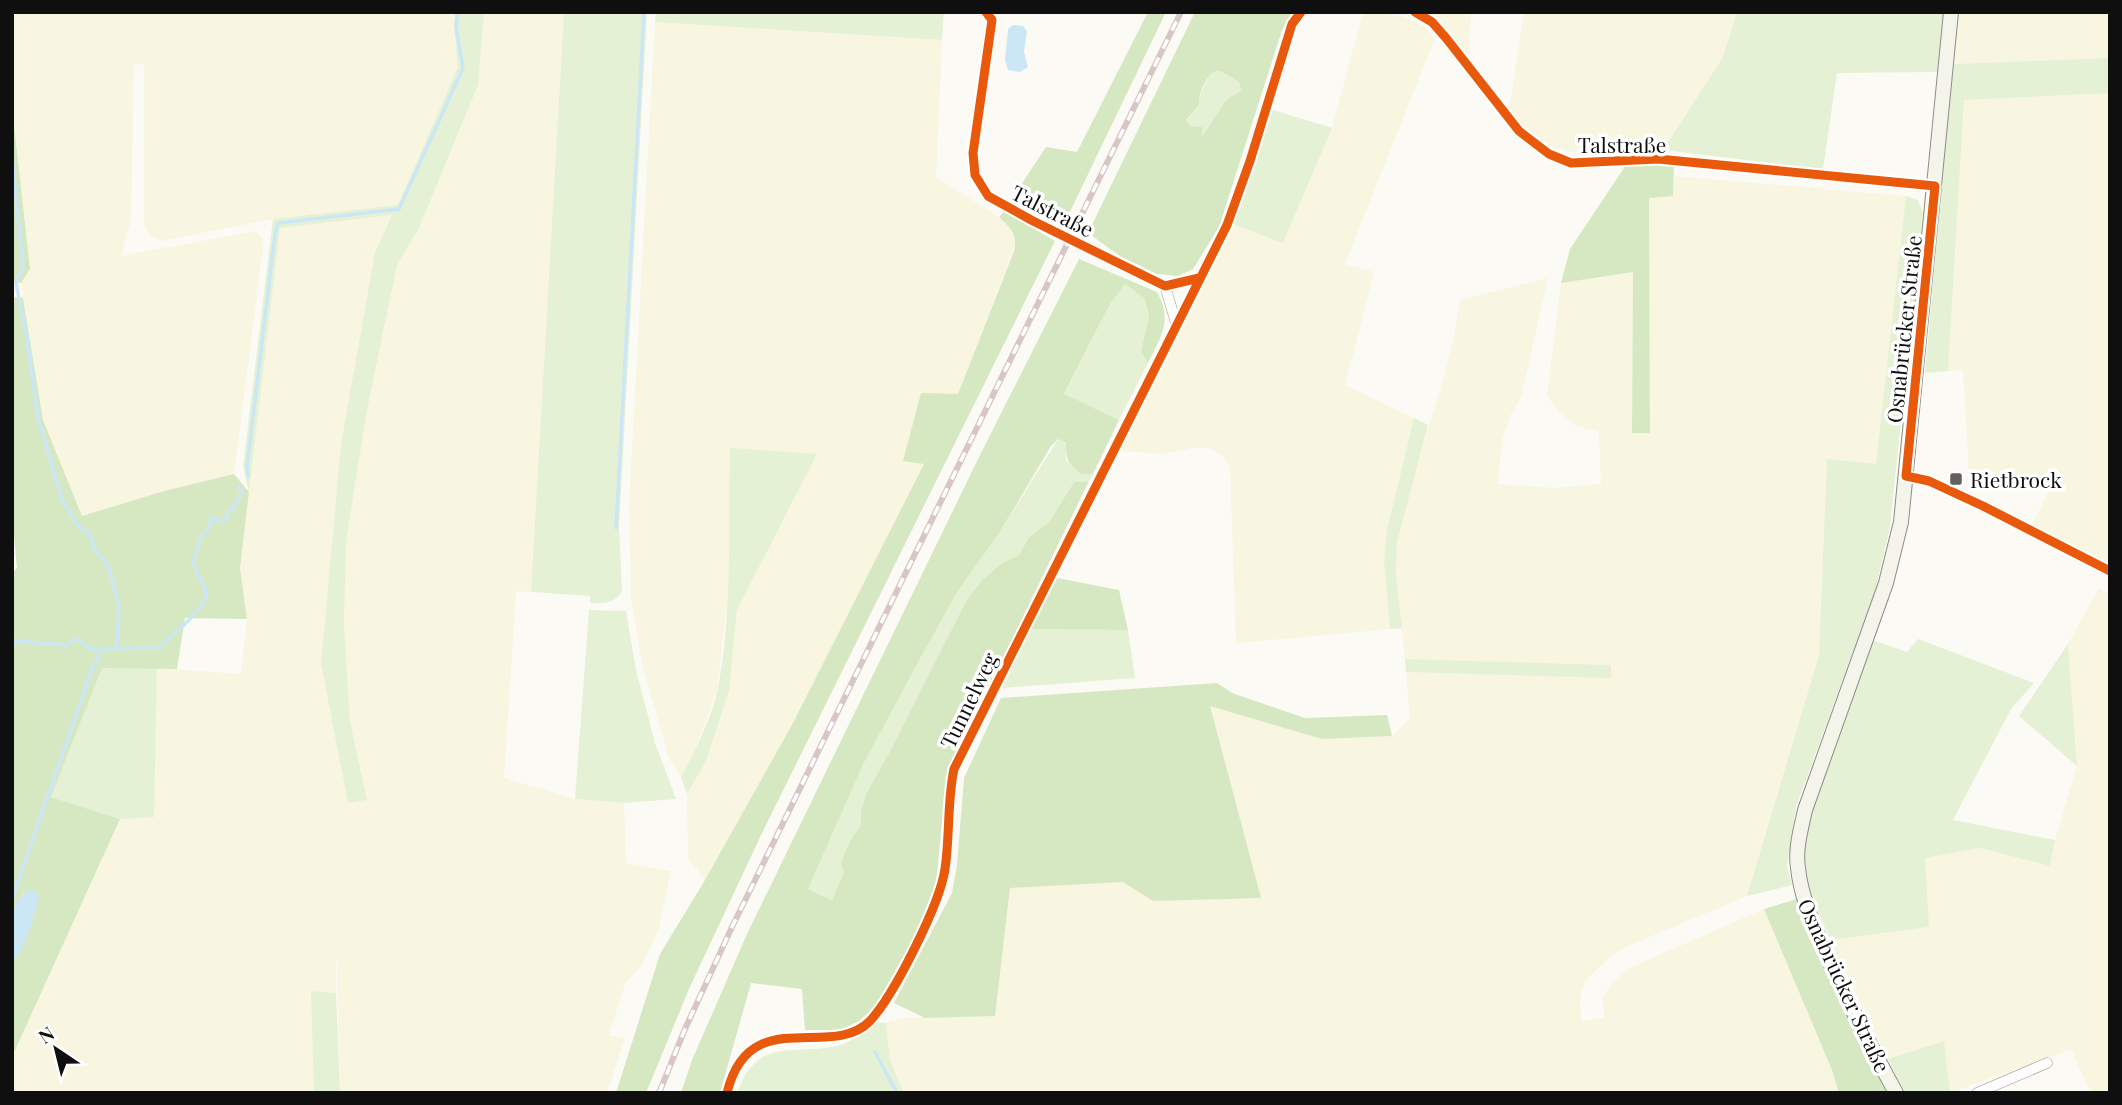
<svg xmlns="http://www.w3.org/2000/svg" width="2122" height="1105" viewBox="0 0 2122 1105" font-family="'Playfair Display',serif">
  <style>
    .farmland { fill: #f8f5e1 }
    .green { fill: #e5f1d4 }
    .forest { fill: #d6e8c2; fill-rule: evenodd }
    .water { fill: #cbe7f5 }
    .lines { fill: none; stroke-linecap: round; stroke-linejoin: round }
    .stream { stroke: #cbe7f5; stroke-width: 3.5 }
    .street-casing { stroke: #969592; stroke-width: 11 }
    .secondary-casing { stroke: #8c8b89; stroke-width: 16 }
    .street { stroke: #fffefd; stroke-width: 10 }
    .secondary { stroke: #f5f4eb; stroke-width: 14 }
    .rail-casing { stroke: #d8c5c6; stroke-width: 6 }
    .rail { stroke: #fff; stroke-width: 3.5; stroke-dasharray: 10; stroke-linecap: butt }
    .street-bridge-casing { stroke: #969592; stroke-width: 11; stroke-linecap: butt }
    .street-bridge { stroke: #fffefd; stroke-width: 10 }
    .cycleway-casing { stroke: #fff; stroke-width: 13 }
    .cycleway { stroke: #e8590c; stroke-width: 9 }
    .poi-dot { fill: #62615f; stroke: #fff; stroke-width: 2.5 }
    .labels { text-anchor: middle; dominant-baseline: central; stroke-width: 7; stroke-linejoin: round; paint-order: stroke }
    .street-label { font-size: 21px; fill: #0f0f0f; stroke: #fff }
    .poi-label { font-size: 21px; fill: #0f0f0f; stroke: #fff; text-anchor: start }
  </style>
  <rect width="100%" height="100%" fill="#fcfaf4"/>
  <path class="farmland" d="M12 12H459L458 67 398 205 273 219 162 241 151 236 144 225V64L134 65 131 219 121 256 256 231 264 240 234 474 164 491 82 516 43 420 23 298 21 283 30 269 12 105Z
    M484 12H564L531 592 516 591 504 778 575 799 624 803 626 863 671 871 659 928 642 965 625 984 609 1035 625 1038 607 1093H340L336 940V993L312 992 314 1093H12V1057L120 819 153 816 157 668 241 674 247 619 240 568 280 228 392 215 375 252 341 444 321 664 348 803 367 800 350 721 344 623 346 542 367 410 397 265 419 228 478 85Z
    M1363 12 1400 15 1425 27 1435 38 1345 264 1374 272 1345 385 1414 418 1387 530 1384 561 1390 629 1236 643 1230 466 1223 456 1209 448H1191L1165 454 1121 451 1232 224 1283 243 1332 128Z
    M1429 12H1471L1468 59 1449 31Z
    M1524 12H1737L1723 57 1663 150 1571 152 1553 147 1532 134 1509 111Z
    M1957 12H2110V58L1952 64Z
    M655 22 942 40 936 177 999 217 1009 226 1016 242 958 394 903 461 925 463 793 723 705 880 688 858 687 794 706 761 729 691 737 610 817 454 726 613 717 690 694 752 681 777 669 758 643 668 631 597 629 506Z
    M2110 93V567L2032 525 2056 476 1969 471 1963 370 1948 371 1964 100Z
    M1674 176 1906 196 1876 465 1827 459 1819 655 1747 896 1628 946 1610 957 1585 981 1580 997 1581 1021 1604 1018 1603 997 1612 983 1625 970 1764 909 1832 1070 1839 1093H904L890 1060 886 1023 904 1018 995 1016 1010 888 1123 882 1153 901 1209 705 1322 739 1392 736 1410 719 1406 672 1611 677V665L1405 659 1396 576 1397 542 1405 505 1444 376 1454 337 1460 300 1548 278 1521 397 1510 416 1502 441 1498 484 1554 488 1601 484 1599 432 1576 426 1559 412 1547 396 1561 283 1633 272 1632 433H1650L1649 197 1673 196Z
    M2099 588 2110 593V1093H2091L2071 1049 1950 1093 1943 1041 1888 1059 1830 940 1929 927 1924 858 1980 848 2050 866 2055 840 2077 766 2068 644Z"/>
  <path class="green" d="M455 12H484L478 85 419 228 397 265 367 410 346 542 344 623 350 721 367 800 348 803 321 664 341 444 375 252 392 215 280 228 249 492 243 467 273 219 398 205 458 67 454 26Z
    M564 12H647L619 528 622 591C615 604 603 603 590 603V596L531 592Z
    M656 12H944L942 40 655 22Z
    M1737 12H1945L1939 72 1837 73 1823 169 1663 150 1723 57Z
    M2110 58V93L1964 100 1948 371 1925 373 1952 64Z
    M1220 71 1239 82 1241 90 1225 101 1202 137 1201 127 1190 126 1186 121C1189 116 1195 111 1197 106 1201 93 1204 82 1213 72Z
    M1273 110 1332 128 1283 243 1232 224Z
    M1906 196 1918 200 1923 213 1890 527 1875 591 1796 807 1787 866 1792 885 1747 896 1819 655 1827 459 1876 464Z
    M1125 284 1144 298 1149 315 1141 352 1148 363 1119 420 1064 395 1109 306Z
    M1414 418 1428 425 1397 542 1396 576 1402 628 1390 629 1384 561 1387 530Z
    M1058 439 1066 444V460L1081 474H1093L1089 481 1074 482 1049 522 1029 537 1019 555 1002 563 982 580 966 601 890 751 866 794 861 811V825L850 841 844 872 832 900 808 889 863 765 921 657 958 591 1000 532Z
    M730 448 817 454 737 610 729 691 706 761 687 794 681 777C695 751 712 717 718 688 733 610 728 527 730 448Z
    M589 610 626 611 636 670 655 743 676 799 624 803 575 799Z
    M1031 629 1128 630 1135 678 1002 688Z
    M1918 639 2034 683 2011 709 1953 820 2055 840 2050 866 1980 848 1925 858 1929 927 1830 940 1808 887 1804 851 1809 814 1872 640 1907 652Z
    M2068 644 2077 766 2019 716Z
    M1405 659 1611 665V678L1406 672Z
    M102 667 157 668 154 817 120 819 51 797Z
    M311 991 336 993 340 1093H314Z
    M875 1022 886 1023 890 1060 904 1093H737C756 1039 788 1054 832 1047 848 1045 864 1032 875 1022Z
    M1944 1041 1950 1093H1904L1888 1059Z"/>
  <path class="forest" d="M1148 12H1166L1067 218 1042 217 1011 200 1046 147 1077 152Z
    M1195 12 1292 13 1282 30 1219 227 1193 269 1178 276 1157 274 1120 256 1088 233ZM1220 71 1239 82 1241 90 1225 101 1202 137V127L1190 126 1186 120 1199 105C1198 93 1205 80 1213 72Z
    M12 124H14L30 269 21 283 12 281Z
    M1626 165H1674L1673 196 1649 198 1650 433H1632L1633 272 1561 283 1570 249Z
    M1004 211 1055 241 762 833 689 989 646 1093H616L660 954 705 880 793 723 924 464 903 461 921 393 958 394 1014 251C1018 235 1011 228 999 217Z
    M1079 259 1157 292C1173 321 1161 336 1148 363L1141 352 1149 315 1144 298 1125 284 1109 306 1064 394 1119 420 1093 474H1081C1068 463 1066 461 1066 443L1058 439 1051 446 1000 532 958 591 921 657 863 765 808 889 832 900 844 872 841 863 850 841 861 825V811L866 794 890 751 966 601 982 580 1002 563 1019 555 1029 537 1049 522 1074 482 1089 481 1016 631 986 699 951 762 946 778 936 885 913 939 875 1007 859 1021 840 1030H805L802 989 751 983 720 1093H681L692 1060 747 934 979 457Z
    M12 297 23 298 43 420 82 516 164 491 234 474 249 492 240 568 247 619 185 618 177 669 102 668 51 797 120 819 12 1057V959L17 958 24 892 12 916V573L17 568 12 515Z
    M1057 578 1119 590 1128 630 1031 629Z
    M1217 683 1232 693 1305 718 1387 715 1392 736 1322 739 1210 706 1261 898 1153 901 1123 882 1010 888 995 1016 925 1018 894 1003 952 893 957 865 964 778 1001 698Z
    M1797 899 1804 923 1887 1093H1839L1832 1070 1764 909Z"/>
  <path class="water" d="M1013 25 1023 26 1027 31 1024 52 1028 67 1020 72 1008 70 1005 60 1008 29Z
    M30 890 37 893 39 899 27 937 17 958 12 959C12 939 6 900 30 890Z"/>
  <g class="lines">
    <path class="stream" d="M12 156 23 266 16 283 27 338 38 418 62 499 76 524 90 534 95 550 108 566 119 604 117 649
      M248 476 247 467 275 234 278 223 399 209 463 68 456 27 458 12
      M616 528 644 12
      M12 641 67 645 73 639 79 640 90 649 158 648C169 637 209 608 206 591 203 581 194 572 194 561 195 551 201 544 201 535L207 532 211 519 224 521 227 519V513L233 508 241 494 239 487
      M12 899 92 669 103 649
      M875 1052 897 1093"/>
    <g class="street-casing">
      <path id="street" d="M986 12 992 20 973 153 975 175 988 196 1033 221
        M1415 12 1432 22 1446 38 1519 131 1549 154 1571 163 1658 159 1935 186
        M1109 258 1165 286 1199 278
        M1165 286 1176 323
        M1906 476 1929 481 1983 506 2110 571
        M727 1093C749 1002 831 1061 870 1021 894 995 940 904 945 869 950 836 947 802 954 769L1227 225 1250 161 1292 24 1301 12
        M1977 1093 2047 1063"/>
    </g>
    <g class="secondary-casing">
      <path id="secondary" d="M1896 1093C1870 1046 1846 998 1824 949 1813 923 1801 897 1798 868 1795 849 1801 829 1805 810L1886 583 1901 522 1951 12"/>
    </g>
    <use href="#street" class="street"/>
    <use href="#secondary" class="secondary"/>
    <g class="rail-casing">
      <path id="rail" d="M659 1093 685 1029 732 927 1181 12"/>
    </g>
    <use href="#rail" class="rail"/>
    <g class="street-bridge-casing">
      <path id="street-bridge" d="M1033 221 1109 258"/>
    </g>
    <use href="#street-bridge" class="street-bridge"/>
    <g class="cycleway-casing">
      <path id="cycleway" d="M986 12 992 20 973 153 975 175 988 196 1033 221 1165 286 1199 278
        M1415 12 1432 22 1446 38 1519 131 1549 154 1571 163 1658 159 1935 186 1906 476 1929 481 1983 506 2110 571
        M727 1093C749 1002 831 1061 870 1021 894 995 940 904 945 869 950 836 947 802 954 769L1227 225 1250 161 1292 24 1301 12"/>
    </g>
    <use href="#cycleway" class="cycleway"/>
  </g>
  <rect class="poi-dot" x="1949" y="472" width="14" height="14" rx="3.5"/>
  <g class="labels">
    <g class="street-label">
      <text x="1622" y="144">Talstraße</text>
      <text transform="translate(1053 210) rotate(27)">Talstraße</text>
      <text transform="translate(1903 329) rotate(-84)">Osnabrücker Straße</text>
      <text transform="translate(968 700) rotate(-64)">Tunnelweg</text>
      <text transform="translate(1845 985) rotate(65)">Osnabrücker Straße</text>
    </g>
    <g class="poi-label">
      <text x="1970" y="479">Rietbrock</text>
    </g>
  </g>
  <rect width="2122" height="1105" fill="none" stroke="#0f0f0f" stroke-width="28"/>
  <g transform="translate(56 1049) rotate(325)" stroke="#ffffff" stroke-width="5" paint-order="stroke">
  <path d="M0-5L12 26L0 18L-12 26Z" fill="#0f0f0f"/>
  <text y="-10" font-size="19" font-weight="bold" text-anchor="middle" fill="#0f0f0f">N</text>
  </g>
</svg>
